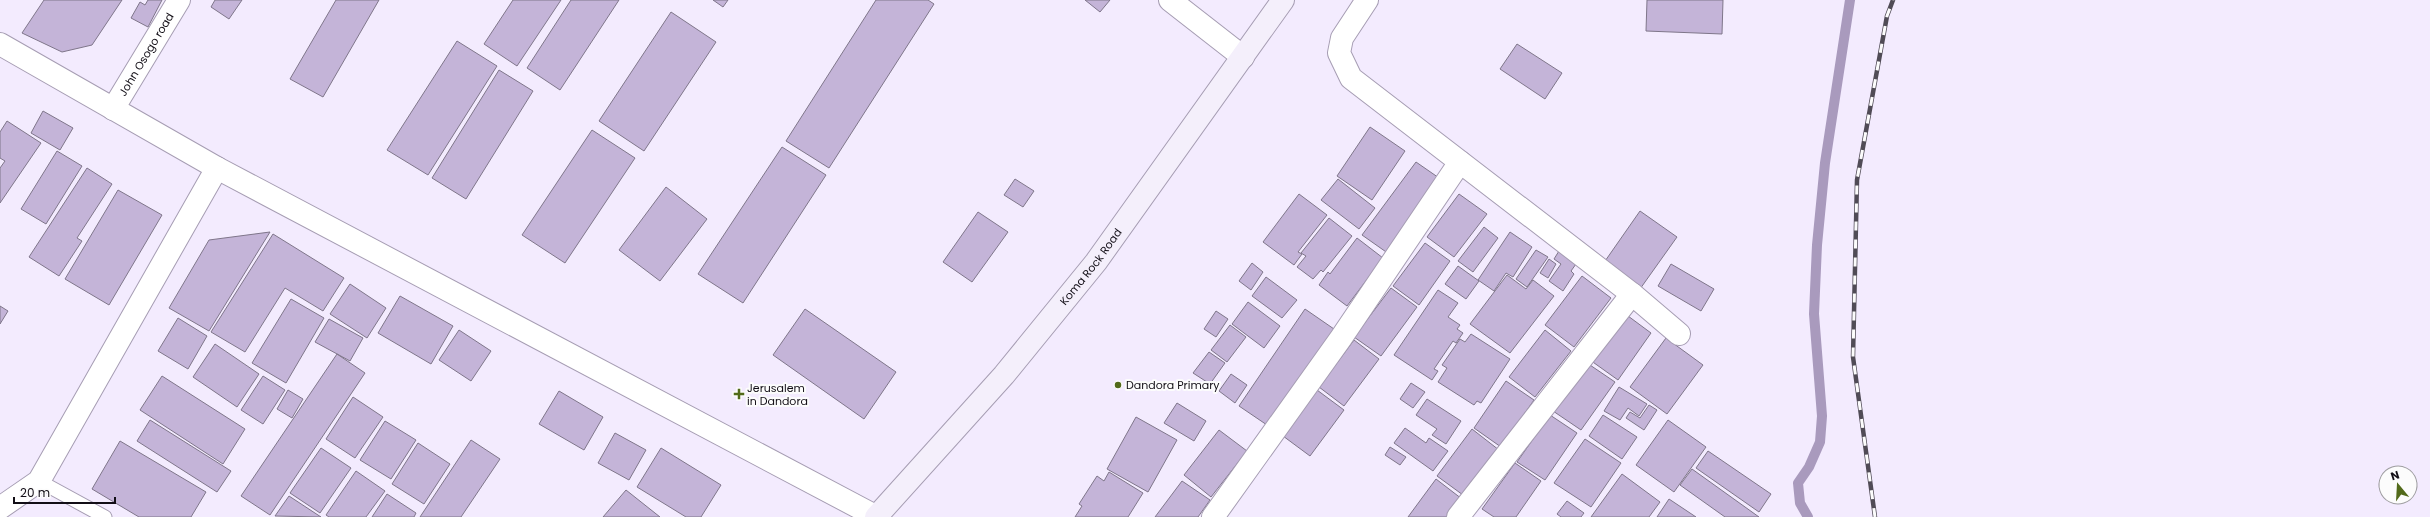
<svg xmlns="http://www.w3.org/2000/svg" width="2430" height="517" viewBox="0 0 2430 517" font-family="Poppins,sans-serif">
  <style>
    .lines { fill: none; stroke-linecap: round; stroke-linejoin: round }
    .stream { stroke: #a99abd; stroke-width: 10 }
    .building { fill: #c4b4d8; stroke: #7f768a }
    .lane-casing { stroke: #a69db3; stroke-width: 15 }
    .street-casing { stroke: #a69db3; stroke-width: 24 }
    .secondary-casing { stroke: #a69db3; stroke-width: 24 }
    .lane { stroke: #fff; stroke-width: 13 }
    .street { stroke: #fff; stroke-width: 22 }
    .secondary { stroke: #f4effb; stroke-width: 22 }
    .rail-casing { stroke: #504b56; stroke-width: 4.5 }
    .rail { stroke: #fcfcfc; stroke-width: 3; stroke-dasharray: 9; stroke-linecap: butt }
    .poi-dot { fill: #526a1a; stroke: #fcfcfc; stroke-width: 1.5 }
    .labels { text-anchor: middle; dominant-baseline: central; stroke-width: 4; stroke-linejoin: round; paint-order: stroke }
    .street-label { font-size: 11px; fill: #120e16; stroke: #fcfcfc }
    .poi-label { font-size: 11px; fill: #120e16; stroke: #fcfcfc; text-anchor: start }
  </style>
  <rect width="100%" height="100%" fill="#f3ebfe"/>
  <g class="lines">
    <path class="stream" d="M1808 517 1800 503 1798 483 1809 467 1820 442 1822 416 1814 314 1817 245 1825 163 1850 0"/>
  </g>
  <path class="building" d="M44 0H122L92 45 62 52 22 33Z
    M148 0H162L148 27 131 18 140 2 145 5Z
    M215 0H242L229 19 211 7Z
    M336 0H379L323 97 290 79Z
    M513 0H561L517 66 484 44Z
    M571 0H619L560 90 527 68Z
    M713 0H728L723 7Z
    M876 0H928L934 4 829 168 786 141Z
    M1085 0H1110L1100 12Z
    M1647 0H1723L1722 34 1646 31Z
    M671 12 716 42 644 151 599 121Z
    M457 41 497 66 428 175 387 150Z
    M1517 44 1562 73 1545 99 1500 69Z
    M499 70 533 91 466 199 432 178Z
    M43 111 73 128 60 150 31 133Z
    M7 121 41 143 0 203V168L5 161 0 158V132Z
    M1370 127 1405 151 1372 200 1337 176Z
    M592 130 635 158 565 263 522 235Z
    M782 147 826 175 743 303 698 274Z
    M57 151 82 166 46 224 21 209Z
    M1416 162 1442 180 1389 254 1362 235Z
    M87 168 112 184 77 238 82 241 59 276 29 257Z
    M1015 179 1034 191 1023 207 1004 195Z
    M1338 179 1375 208 1359 229 1321 200Z
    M666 187 707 219 660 281 619 250Z
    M118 190 162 215 109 305 65 279Z
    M1299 194 1327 215 1298 252 1302 254 1294 265 1263 242Z
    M1459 194 1487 214 1454 257 1427 237Z
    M1640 211 1677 237 1640 289 1603 264Z
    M978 212 1008 232 972 282 943 262Z
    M1329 218 1352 236 1323 272 1321 270 1313 279 1297 267 1306 256 1301 253Z
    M1484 227 1498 238 1473 272 1458 261Z
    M270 232 209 331 169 308 209 240Z
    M1510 232 1532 247 1513 277 1506 273 1494 291 1478 280Z
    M273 234 344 278 323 311 285 288 245 352 211 332Z
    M1357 238 1383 258 1347 306 1319 285 1328 272 1330 274Z
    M1425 243 1450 261 1419 305 1393 286Z
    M1536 250 1548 257 1527 287 1516 279Z
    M1559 251 1576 264 1571 271 1574 274 1563 291 1549 281 1561 264 1554 259Z
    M1549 259 1556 264 1548 278 1540 273Z
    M1252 263 1263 272 1251 290 1239 281Z
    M1671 264 1714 289 1701 311 1658 286Z
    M1458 266 1479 281 1466 299 1445 284Z
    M1507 275 1526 289 1533 280 1554 296 1510 353 1470 324Z
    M1582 276 1611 298 1574 347 1545 325Z
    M1266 277 1297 300 1282 318 1252 296Z
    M350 284 386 308 367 338 330 314Z
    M1391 288 1417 307 1381 356 1354 337Z
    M1438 290 1458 303 1448 317 1460 325 1457 329 1463 333 1456 343 1453 341 1434 369 1438 371 1432 380 1394 355Z
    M400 296 453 326 431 364 378 333Z
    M291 299 324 318 286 383 252 363Z
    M1248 302 1280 326 1264 348 1232 324Z
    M0 306 8 311 0 324Z
    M805 309 896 372 864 419 773 355Z
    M1305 309 1334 329 1267 425 1239 406Z
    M1216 311 1228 319 1216 337 1204 329Z
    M1624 313 1651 333 1618 380 1590 360Z
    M178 318 207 336 188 369 158 351Z
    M329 319 363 338 350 361 315 342Z
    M1230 325 1246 337 1227 362 1211 350Z
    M459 330 491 351 471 381 439 360Z
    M1545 330 1571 351 1535 397 1509 377Z
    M1471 334 1510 359 1481 403 1477 401 1474 405 1438 382 1447 368 1442 365 1460 339 1465 342Z
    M1666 338 1703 365 1667 414 1630 387Z
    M1354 340 1379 359 1344 406 1319 387Z
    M215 344 259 374 237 407 193 377Z
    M1209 352 1225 363 1210 384 1193 373Z
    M337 354 365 373 270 515 241 496Z
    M1587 363 1615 382 1581 430 1553 411Z
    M1231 374 1247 385 1235 403 1219 391Z
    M162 376 245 429 223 464 140 410Z
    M263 376 285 390 263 424 241 410Z
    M1506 381 1534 400 1501 447 1474 428Z
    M1411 383 1425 392 1413 408 1400 399Z
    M1619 387 1647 404 1639 416 1628 408 1620 420 1604 411Z
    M288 390 303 399 292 418 277 409Z
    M1317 390 1344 410 1310 456 1283 436Z
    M559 391 603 417 584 450 539 424Z
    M353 397 383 417 355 458 326 439Z
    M1427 399 1461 421 1446 444 1432 435 1437 429 1416 415Z
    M1177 403 1206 421 1194 441 1164 423Z
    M1649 405 1657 410 1644 430 1626 418 1630 412 1640 418Z
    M1550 415 1577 433 1545 480 1517 462Z
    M1603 415 1637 437 1622 459 1589 436Z
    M1136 417 1177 440 1148 492 1107 469Z
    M150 420 231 471 217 492 137 441Z
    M1668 420 1706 447 1674 492 1636 465Z
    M385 421 416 440 391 479 360 460Z
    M1405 428 1426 443 1429 438 1448 451 1433 471 1394 443Z
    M1472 429 1499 450 1463 495 1437 476Z
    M1219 430 1247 451 1211 497 1184 475Z
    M615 433 646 450 629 480 598 463Z
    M1585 439 1621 463 1591 507 1554 483Z
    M471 440 500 459 461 517H420Z
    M120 441 206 492 191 517H139L92 489Z
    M418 443 450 464 424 504 392 484Z
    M1390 447 1406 457 1400 465 1385 455Z
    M321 448 351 468 320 513 290 493Z
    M661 448 721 485 701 517H686L637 487Z
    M1708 451 1771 494 1759 512 1696 468Z
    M1515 463 1541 481 1516 517H1494L1482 509Z
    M1692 469 1759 517H1725L1680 485Z
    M356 471 385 491 366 517H329L326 515Z
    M1109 472 1143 493 1128 517H1075L1082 506 1079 504 1097 476 1104 481Z
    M1622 474 1660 502 1649 517H1591Z
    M1436 479 1462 499 1449 517H1408Z
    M1182 481 1210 500 1198 517H1155Z
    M626 490 660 517H603Z
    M387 494 416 513 414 517H372Z
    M289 496 321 517 275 516Z
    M1669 499 1696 517H1657Z
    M1567 501 1584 513 1581 517H1561L1557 514Z"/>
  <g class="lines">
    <g class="lane-casing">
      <path id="lane" d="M39 481 105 517"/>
    </g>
    <g class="street-casing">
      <g id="street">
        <path d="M1170 0 1243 57"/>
        <path d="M1367 0 1342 38 1339 53 1351 78 1632 294 1679 334"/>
        <path d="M0 44 217 168 877 517"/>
        <path id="s1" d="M113 109 179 0"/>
        <path d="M0 508 39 481 217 168"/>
        <path d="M1213 517 1341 338 1460 162"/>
        <path d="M1458 517 1632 294"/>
      </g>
    </g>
    <g class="secondary-casing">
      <g id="secondary">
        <path id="s2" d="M876 517 1004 375 1096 262 1283 0"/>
      </g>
    </g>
    <use href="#lane" class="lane"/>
    <use href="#street" class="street"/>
    <use href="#secondary" class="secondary"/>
    <g class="rail-casing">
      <path id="rail" d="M1875 517 1853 357 1857 180 1887 16 1893 0"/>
    </g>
    <use href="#rail" class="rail"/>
  </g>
  <g class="poi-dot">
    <circle cx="1118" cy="385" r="4"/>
    <path d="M737 388h4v4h4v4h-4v4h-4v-4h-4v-4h4z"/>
  </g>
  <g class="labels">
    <g class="street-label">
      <text stroke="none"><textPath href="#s1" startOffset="64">John Osogo road</textPath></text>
      <text stroke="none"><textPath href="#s2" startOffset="330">Koma Rock Road</textPath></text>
    </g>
    <g class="poi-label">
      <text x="1126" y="385">Dandora Primary</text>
      <text x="747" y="388">Jerusalem<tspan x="747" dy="13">in Dandora</tspan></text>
    </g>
  </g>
  <g transform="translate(2398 485) rotate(342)"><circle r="19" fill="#fcfcfc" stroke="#9e9da0"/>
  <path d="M0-3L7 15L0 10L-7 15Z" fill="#526a1a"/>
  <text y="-6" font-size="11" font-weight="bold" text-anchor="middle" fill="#120e16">N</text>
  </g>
  <path d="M14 497v6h101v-6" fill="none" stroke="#120e16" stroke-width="2"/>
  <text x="20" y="497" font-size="12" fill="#120e16" stroke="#fcfcfc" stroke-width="3" paint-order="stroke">20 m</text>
</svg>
